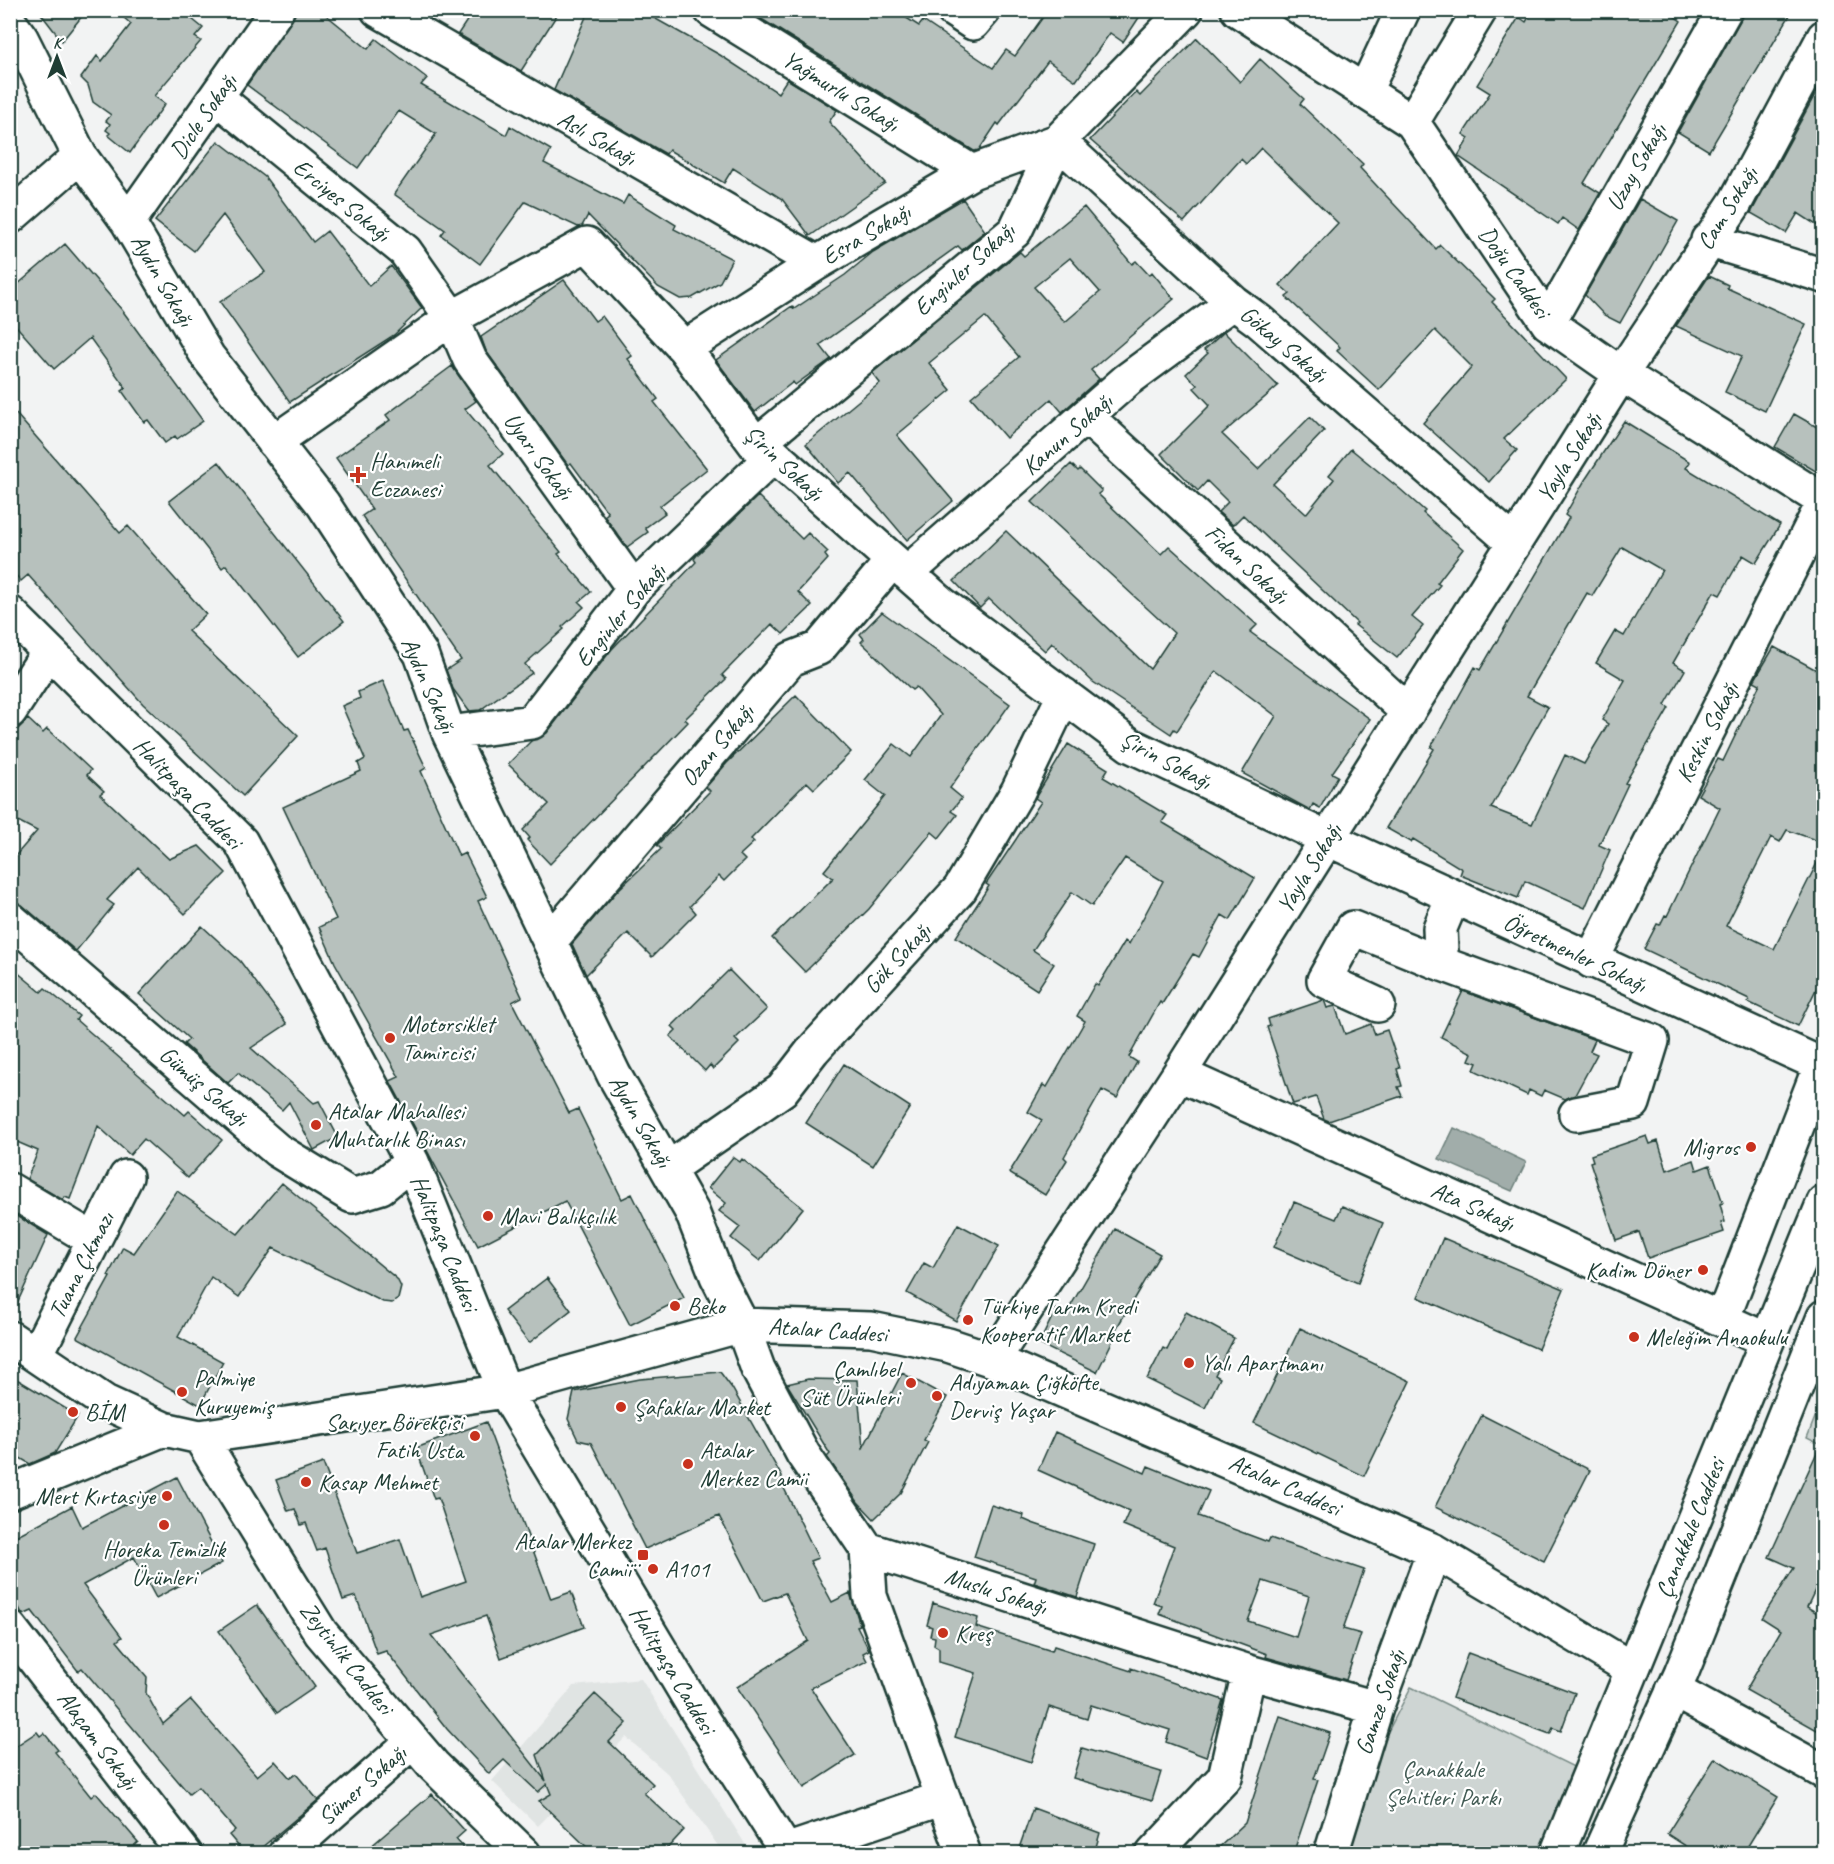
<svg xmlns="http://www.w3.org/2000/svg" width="1834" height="1864" viewBox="0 0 1834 1864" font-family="Caveat,sans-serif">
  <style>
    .built { fill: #e0e4e3 }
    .green { fill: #ced5d3; stroke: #768984; stroke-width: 1.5 }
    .water { fill: #a1adaa; stroke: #6d807b; stroke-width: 1.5 }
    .building { fill: #b7c1bd; stroke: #1f3d34; stroke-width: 1.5; fill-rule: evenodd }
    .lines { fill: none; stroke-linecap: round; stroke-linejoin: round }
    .minor-casing { stroke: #1f3d34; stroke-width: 38 }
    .major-casing { stroke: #1f3d34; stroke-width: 38 }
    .minor { stroke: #fff; stroke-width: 33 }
    .major { stroke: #fff; stroke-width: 33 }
    .poi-dot { fill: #c8321e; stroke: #fff; stroke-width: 2 }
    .labels { text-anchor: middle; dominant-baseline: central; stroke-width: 4.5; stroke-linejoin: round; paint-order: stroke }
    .street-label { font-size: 24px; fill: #1f3d34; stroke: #fff }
    .poi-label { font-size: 24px; fill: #1f3d34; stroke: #fff; text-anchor: start }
    .park-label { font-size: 24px; fill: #425b54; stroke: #fff }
  </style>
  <rect width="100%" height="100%" fill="#f2f3f3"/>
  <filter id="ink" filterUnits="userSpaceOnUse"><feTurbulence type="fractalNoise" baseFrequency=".0167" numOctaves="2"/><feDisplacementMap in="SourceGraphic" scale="12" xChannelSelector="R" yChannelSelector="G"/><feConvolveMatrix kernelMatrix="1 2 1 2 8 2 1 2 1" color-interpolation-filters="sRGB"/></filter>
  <g filter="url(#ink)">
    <path class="built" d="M641 1679 747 1847 739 1853H723L668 1774 626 1737 538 1826 492 1781 574 1686Z"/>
    <path class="green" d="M1823 1397V1446L1807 1438Z
      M1411 1687 1578 1769 1543 1853 1325 1854Z"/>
    <path class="water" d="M1454 1128 1526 1162 1512 1191 1439 1159Z"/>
    <path class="building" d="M38 10H87L62 41Z
      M115 10H181L203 28 195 37 201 41 154 96 165 104 130 153 108 135 110 133 106 130 110 124 106 121 111 115 93 102 88 85 81 78 97 56 102 61 131 24Z
      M298 10H320L368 49 376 39 427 78 421 85 506 135 510 126 551 150 544 163 623 204 628 195 676 225 674 229 732 259 720 282 692 298 680 299 658 287 588 215 582 226 578 227 525 202 480 264 441 235 445 230 394 194 436 134 399 111 358 168 247 85Z
      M474 10H560L521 71 458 34Z
      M589 10H640L720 55 778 93 787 79 837 110 829 122 885 183 810 236 782 199 733 168 724 183 669 150 666 154 554 90Z
      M747 10H894L919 26 923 21 993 68 1006 50 1015 56 1048 10H1144L1123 42 1110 33 1076 81 1048 61 999 125 997 123 979 150 974 151Z
      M1533 10H1665L1681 21 1584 183 1600 193 1579 230 1562 218 1558 224 1458 156 1469 138 1463 134 1490 93 1477 85 1519 17 1526 22Z
      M1744 10H1793L1709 151 1678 132 1741 19Z
      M1197 38 1240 82 1260 59 1304 99 1300 104 1363 164 1360 168 1436 249 1440 245 1495 299 1492 302 1566 379 1504 439 1517 450 1489 482 1423 423 1472 367 1435 330 1379 390 1337 351 1340 347 1286 297 1290 294 1280 285 1338 223 1261 148 1246 164 1241 159 1184 222 1090 140 1136 92 1140 96Z
      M1824 78V230L1798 213 1786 233 1751 213Z
      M218 141 265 177 313 242 327 231 369 286 391 266 422 308 394 335 290 402 220 302 265 272 223 215 194 251 155 221Z
      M963 199 985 231 962 250 958 246 820 345 831 359 795 385 793 382 755 412 716 360 792 306 794 309 845 275 873 252Z
      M1640 199 1678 221 1620 323 1604 315 1585 295Z
      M1084 207 1132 264 1136 261 1149 275 1152 272 1174 299 1091 370 1099 379 1062 412 1051 399 1006 438 971 397 1019 357 985 317 929 363 951 390 897 435 953 501 907 540 850 473 838 483 806 444 880 383 872 373 1020 252 1024 256ZM1070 258 1100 292 1065 322 1034 287Z
      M65 244 122 310 203 421 177 439 175 436 165 443 148 420 144 422 122 391 126 388 90 338 54 369 10 319V291Z
      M1709 276 1728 285 1727 288 1806 324 1765 411 1725 392 1742 356 1676 326Z
      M564 280 595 321 602 316 632 356 628 359 658 399 654 402 707 469 660 506 665 513 645 528 648 532 627 547 604 516 608 513 571 463 568 465 486 351 481 337Z
      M1224 332 1278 386 1222 434 1258 469 1310 417 1324 431 1273 484 1306 514 1334 479 1329 475 1351 449 1400 489 1425 511 1423 513 1463 549 1437 583 1440 585 1412 617 1423 626 1397 658 1355 625 1357 623 1243 515 1233 525 1218 512 1228 502 1207 481 1198 491 1161 454 1210 405 1194 388 1197 385 1186 374 1208 353 1204 350Z
      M452 366 476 401 465 409 503 454 490 465 561 552 558 554 591 592 579 602 584 607 562 627 564 629 525 664 532 673 480 710 469 711 453 689 446 670 461 660 362 516 372 509 336 458 390 420 386 415Z
      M10 407 120 533 128 526 206 614 188 631 298 736 243 796 143 704 28 575 21 581 10 569Z
      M1794 414 1824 431V476L1775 447Z
      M1624 421 1690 462 1686 468 1780 525 1756 563 1743 555 1720 595 1714 592 1673 663 1685 670 1665 705 1669 708 1625 783 1628 784 1599 845 1610 850 1585 908 1525 881 1518 898 1460 875 1462 869 1413 839 1411 842 1386 828 1434 749 1431 747 1475 667 1480 670 1569 518 1565 515 1585 480ZM1622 547 1662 570 1624 636 1615 631 1596 663 1625 680 1602 720 1608 724 1584 764 1565 755 1532 824 1491 808 1548 707 1527 696 1587 593 1592 596Z
      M219 462 344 621 298 657 226 565 222 568 169 501Z
      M1071 464 1078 471 1080 469 1102 491 1098 494 1161 554 1169 546 1257 625 1250 632 1370 719 1332 773 1338 776 1320 808 1313 804 1310 810 1242 773 1276 716 1216 671 1177 731 1174 729 1171 734 1093 682 1052 643 1045 651 989 599 980 608 954 581 1006 531 1150 669 1174 633 1032 502Z
      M758 496 802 539 808 533 828 552 825 555 828 559 798 592 812 606 783 634 772 624 722 675 726 679 685 719 688 722 550 864 527 840 530 838 523 830 549 804 508 764 531 741 547 733 612 649 696 562 694 559 697 555Z
      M882 612 1010 704 950 788 962 798 951 811 957 815 939 838 932 832 869 909 805 972 772 938 833 878 824 871 885 796 865 780 894 744 911 757 941 715 916 687 912 690 861 642 864 639 860 634Z
      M1774 647 1824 674V843L1787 830 1780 842 1771 837 1726 926 1774 949 1824 849V973L1798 1026 1748 1002 1749 999 1644 949 1657 924 1660 925 1665 915 1667 916 1720 808 1698 795 1718 759 1723 761 1760 684 1754 681Z
      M383 681 404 731 408 730 426 768 421 771 459 856 465 853 487 897 478 901 522 997 512 1002 569 1113 578 1109 622 1199 632 1194 684 1298 630 1325 565 1201 478 1246 390 1081 399 1077 335 963 319 927 336 919 283 807 361 771 358 763 365 759 342 706 360 698 358 692Z
      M796 695 851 752 814 789 807 782 751 839 754 842 740 855 745 860 724 881 719 876 690 906 696 913 652 957 628 933 586 975 572 944 617 891 661 849 657 845 710 791 706 787 727 763Z
      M28 719 43 733 47 729 91 770 87 775 104 791 100 794 169 859 199 846 226 873 185 914 138 867 107 900 114 905 76 951 22 905 10 899V862L37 831 10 817V737Z
      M1068 744 1108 769 1103 777 1167 815 1162 822 1165 824 1255 878 1230 920 1222 915 1199 957 1193 954 1162 1004 1160 1002 1129 1057 1137 1062 1117 1098 1102 1090 1064 1157 1067 1160 1045 1195 1009 1173 1042 1120 1028 1112 1043 1085 1047 1087 1085 1021 1077 1016 1095 984 1098 986 1125 941 1129 944 1163 881 1125 858 1092 906 1072 892 1033 950 1054 964 1037 990 956 937 989 886 986 884 1041 802 1035 798Z
      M202 926 240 961 287 1024 251 1048 314 1103 319 1101 338 1137 314 1150 289 1102 282 1110 238 1073 228 1083 184 1044 189 1039 139 994Z
      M10 966 41 992 45 988 79 1016 76 1020 185 1115 189 1111 222 1140 188 1178 144 1139 130 1155 98 1126 70 1199 65 1197 63 1200 27 1179 38 1151 10 1139Z
      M729 970 767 1009 735 1039 739 1043 713 1069 710 1065 705 1071 670 1036 676 1030 672 1026Z
      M1463 991 1595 1040 1590 1051 1597 1054 1575 1095 1565 1099 1544 1090 1541 1096 1529 1090 1527 1095 1474 1070 1477 1063 1469 1060 1472 1053 1441 1037Z
      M1324 1000 1327 1008 1335 1006 1345 1034 1371 1024 1375 1034 1387 1030 1400 1068 1397 1069 1402 1086 1398 1087 1402 1096 1329 1121 1324 1119 1316 1097 1293 1104 1267 1027 1270 1026 1268 1019Z
      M844 1064 910 1107 873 1166 806 1123Z
      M1647 1136 1650 1144 1658 1141 1667 1170 1694 1160 1697 1170 1710 1165 1723 1203 1720 1204 1725 1222 1721 1223 1724 1232 1648 1258 1639 1232 1616 1240 1590 1162 1593 1161 1591 1155Z
      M733 1157 740 1162 742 1159 803 1208 760 1261 731 1238 740 1227 719 1211 726 1203 708 1188Z
      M282 1183 397 1279 401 1287 398 1299 392 1303 383 1302 273 1248 239 1297 211 1277 178 1337 223 1362 200 1405 77 1337 110 1277 108 1276 123 1247 134 1253 177 1191 238 1234Z
      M1294 1202 1336 1219 1342 1206 1383 1223 1358 1283 1274 1247Z
      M14 1214 48 1235 10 1319V1222Z
      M958 1224 999 1246 956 1321 907 1293 924 1263 933 1268Z
      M1115 1229 1160 1254 1112 1336 1114 1338 1097 1372 1039 1344 1056 1309 1066 1314Z
      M1443 1238 1564 1289 1538 1349 1418 1297Z
      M547 1278 571 1310 529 1343 504 1311Z
      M1186 1312 1234 1338 1215 1375 1220 1378 1205 1408 1147 1379 1163 1348 1167 1350Z
      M1300 1328 1410 1381 1364 1476 1254 1423Z
      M720 1372 732 1388 782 1477V1484L818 1558 810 1561 832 1602 850 1593 860 1625 857 1626 869 1650 863 1653 867 1661 811 1688 855 1755 804 1788 737 1687 808 1641 785 1593 763 1601 719 1516 645 1549 591 1443 578 1440 568 1419 574 1392 640 1379Z
      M902 1373 947 1397 924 1440 928 1442 901 1493 874 1519 858 1502 827 1457 830 1454 787 1384 808 1379 857 1380 863 1448Z
      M10 1375 78 1416 55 1453 30 1464 10 1452Z
      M1482 1415 1590 1470 1544 1561 1435 1507Z
      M486 1422 551 1599 571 1592 584 1627 501 1658 486 1616 431 1635 546 1781 537 1755 595 1694 627 1723 609 1742 653 1784 644 1793 684 1830 662 1854H594L539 1801 551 1794 547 1784 538 1792 504 1760 489 1774 447 1729 386 1651 377 1654 356 1596 343 1600 325 1548 317 1551 306 1523 301 1525 295 1509 288 1511 276 1480 323 1463 357 1553 400 1539 420 1597 466 1581 438 1498 434 1499 416 1448Z
      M1055 1432 1145 1473 1148 1466 1209 1491 1198 1516 1268 1542 1270 1538 1364 1570 1343 1629 1361 1634 1346 1680 1266 1657 1267 1654 1159 1614 1162 1606 1153 1603 1174 1546 1123 1525 1129 1511 1038 1470ZM1263 1581 1309 1596 1296 1637 1248 1621Z
      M1824 1437V1571L1807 1607 1824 1617V1734L1746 1690 1781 1630 1762 1618 1794 1568 1769 1557Z
      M177 1477 222 1563 156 1598 134 1557 83 1585 122 1637 117 1641 147 1677 146 1693 163 1724 191 1700 257 1776 275 1761 290 1778 296 1774 318 1800 254 1854H245L229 1835 235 1830 198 1787 189 1794 82 1668 78 1671 32 1611 23 1615 10 1591V1539L72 1506 82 1527Z
      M991 1505 1024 1515 1023 1519 1032 1523 1094 1544 1077 1597 1034 1583 1036 1577 974 1557Z
      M933 1603 978 1618 976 1627 1052 1651 1054 1646 1131 1671V1668L1223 1700 1206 1757 1166 1742 1170 1730 1091 1705 1087 1719 1049 1707 1031 1762 955 1737 976 1673 939 1662V1648L934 1645 935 1637 930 1636 932 1627 927 1625Z
      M257 1605 315 1687 277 1713 219 1631Z
      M1468 1653 1575 1693 1561 1731 1553 1728 1550 1734 1452 1698Z
      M1280 1716 1330 1733 1314 1779 1318 1780 1293 1854H1212L1245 1823Z
      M37 1732 40 1736 44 1733 58 1750 55 1752 91 1797 96 1793 138 1842 125 1854H10V1750Z
      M1082 1748 1161 1772 1152 1801 1073 1778Z
      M1715 1758 1778 1797 1743 1854H1698L1667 1834Z
      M432 1794 465 1831 456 1839 469 1854H362Z
      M1033 1808 1100 1833 1094 1854H1017Z"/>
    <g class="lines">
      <g class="minor-casing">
        <path id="minor" d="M378 10 817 263
          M711 10 972 172
          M953 10 973 23 984 10
          M1238 10 1412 122 1548 323 1621 374 1824 501
          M10 23 21 38 80 156 128 222 208 357 323 504 421 654 449 733 614 1075 692 1212 717 1276 742 1325 758 1369 803 1454 867 1549
          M1365 91 1403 10
          M216 97 405 251 452 318 470 360 634 589
          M1412 122 1480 10
          M10 217 80 156
          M128 222 277 10
          M1708 240 1824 276
          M1548 323 1725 10
          M684 348 817 263 972 172 1058 141 1233 302 1259 321 1514 543
          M1087 417 1408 712
          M274 442 452 318 587 244 684 348 756 445 774 455 942 604 1130 745 1328 839 1824 1066
          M756 445 1015 231 1058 141 1186 10
          M907 573 1127 380 1233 302
          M10 613 241 842 412 1162 505 1391 695 1708 788 1854
          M10 711 48 653
          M449 733 532 722 634 589 774 455
          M10 919 277 1150 352 1196 381 1187 412 1162
          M550 941 791 659 819 648 892 561
          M1591 961 1824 502
          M1437 962 1441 951 1440 928 1453 897
          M1378 1005 1324 980 1353 928 1437 962 1652 1041 1633 1103 1576 1114
          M1179 1074 1767 1340
          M669 1168 782 1090 813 1050 960 889 1018 791 1064 695
          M10 1190 94 1240
          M1719 1318 1729 1302 1821 1064
          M10 1338 105 1402 164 1429
          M37 1353 126 1177
          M993 1360 1179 1074 1621 374 1735 203 1824 37
          M200 1437 321 1633 433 1765 524 1854
          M10 1492 164 1429 200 1437 505 1391 742 1325 871 1329 948 1345 993 1360 1434 1551 1632 1669
          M10 1628 185 1854
          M1673 1690 1824 1772
          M943 1798 870 1596 867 1549 1249 1672 1376 1708
          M786 1851 943 1798 964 1854
          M285 1854 413 1741
          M1153 1854 1225 1777 1249 1672
          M1331 1854 1376 1708 1434 1551"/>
      </g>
      <g class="major-casing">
        <path id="major" d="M1557 1854 1824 1202
          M1599 1854 1681 1674 1824 1317"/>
      </g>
      <use href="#minor" class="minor"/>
      <use href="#major" class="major"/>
    </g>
  </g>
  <g class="poi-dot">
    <path d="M355 466h6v6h6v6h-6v6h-6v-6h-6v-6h6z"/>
    <circle cx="390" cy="1038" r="6"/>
    <circle cx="316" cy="1125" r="6"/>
    <circle cx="1751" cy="1147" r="6"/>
    <circle cx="488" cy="1216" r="6"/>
    <circle cx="1703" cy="1270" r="6"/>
    <circle cx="675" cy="1306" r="6"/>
    <circle cx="968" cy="1320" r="6"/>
    <circle cx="1634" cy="1337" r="6"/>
    <circle cx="1189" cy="1363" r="6"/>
    <circle cx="911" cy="1383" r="6"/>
    <circle cx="182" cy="1392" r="6"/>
    <circle cx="937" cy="1396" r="6"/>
    <circle cx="621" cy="1407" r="6"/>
    <circle cx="73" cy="1412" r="6"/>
    <circle cx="475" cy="1436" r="6"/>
    <circle cx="688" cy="1464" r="6"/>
    <circle cx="306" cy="1482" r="6"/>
    <circle cx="167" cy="1496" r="6"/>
    <circle cx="164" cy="1525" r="6"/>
    <rect x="637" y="1549" width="12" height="12" rx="3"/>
    <circle cx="653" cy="1569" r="6"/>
    <circle cx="943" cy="1633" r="6"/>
  </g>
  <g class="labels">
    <g class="street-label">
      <text transform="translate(841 91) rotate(32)">Yağmurlu Sokağı</text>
      <text transform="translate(203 116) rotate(-55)">Dicle Sokağı</text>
      <text transform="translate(597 138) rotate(30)">Aslı Sokağı</text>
      <text transform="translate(1636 167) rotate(-60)">Uzay Sokağı</text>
      <text transform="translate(342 200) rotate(39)">Erciyes Sokağı</text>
      <text transform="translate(1727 208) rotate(-58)">Cam Sokağı</text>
      <text transform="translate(866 234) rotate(-30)">Esra Sokağı</text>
      <text transform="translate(964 269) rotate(-42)">Enginler Sokağı</text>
      <text transform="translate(1515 272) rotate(55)">Doğu Caddesi</text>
      <text transform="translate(163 280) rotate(60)">Aydın Sokağı</text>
      <text transform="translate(1284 344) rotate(40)">Gökay Sokağı</text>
      <text transform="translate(1067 434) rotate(-41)">Kanun Sokağı</text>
      <text transform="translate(539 456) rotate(54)">Uyarı Sokağı</text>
      <text transform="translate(1569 457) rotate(-58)">Yayla Sokağı</text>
      <text transform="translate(784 463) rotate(43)">Şirin Sokağı</text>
      <text transform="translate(1247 564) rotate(43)">Fidan Sokağı</text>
      <text transform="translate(620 615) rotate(-50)">Enginler Sokağı</text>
      <text transform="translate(429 685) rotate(66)">Aydın Sokağı</text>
      <text transform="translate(1707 732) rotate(-63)">Keskin Sokağı</text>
      <text transform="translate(717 745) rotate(-50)">Ozan Sokağı</text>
      <text transform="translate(1166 760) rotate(28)">Şirin Sokağı</text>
      <text transform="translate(188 793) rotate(46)">Halitpaşa Caddesi</text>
      <text transform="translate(1309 868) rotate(-58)">Yayla Sokağı</text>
      <text transform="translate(1575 953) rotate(25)">Öğretmenler Sokağı</text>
      <text transform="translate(897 958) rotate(-47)">Gök Sokağı</text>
      <text transform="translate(204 1086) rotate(41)">Gümüş Sokağı</text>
      <text transform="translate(641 1121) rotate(60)">Aydın Sokağı</text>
      <text transform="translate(1473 1206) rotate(24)">Ata Sokağı</text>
      <text transform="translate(445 1243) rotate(68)">Halitpaşa Caddesi</text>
      <text transform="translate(81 1265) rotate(-63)">Tuana Çıkmazı</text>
      <text transform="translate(828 1330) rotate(4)">Atalar Caddesi</text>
      <text transform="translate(1285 1485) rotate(24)">Atalar Caddesi</text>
      <text transform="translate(1690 1528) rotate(-68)">Çanakkale Caddesi</text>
      <text transform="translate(996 1591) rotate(18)">Muslu Sokağı</text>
      <text transform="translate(347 1658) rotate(52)">Zeytinlik Caddesi</text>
      <text transform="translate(673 1670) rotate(59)">Halitpaşa Caddesi</text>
      <text transform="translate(1380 1702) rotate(-71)">Gamze Sokağı</text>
      <text transform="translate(98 1740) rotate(53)">Alaçam Sokağı</text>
      <text transform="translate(362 1785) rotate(-41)">Sümer Sokağı</text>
    </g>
    <g class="poi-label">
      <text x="370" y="461">Hanımeli<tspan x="370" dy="28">Eczanesi</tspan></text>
      <text x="402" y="1024">Motorsiklet<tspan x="402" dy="28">Tamircisi</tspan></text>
      <text x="328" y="1111">Atalar Mahallesi<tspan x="328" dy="28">Muhtarlık Binası</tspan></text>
      <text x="1739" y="1147" text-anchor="end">Migros</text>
      <text x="500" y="1216">Mavi Balıkçılık</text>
      <text x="1691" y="1270" text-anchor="end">Kadim Döner</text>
      <text x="687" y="1306">Beko</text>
      <text x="980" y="1306">Türkiye Tarım Kredi<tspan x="980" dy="28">Kooperatif Market</tspan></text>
      <text x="1646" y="1337">Meleğim Anaokulu</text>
      <text x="1201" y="1363">Yalı Apartmanı</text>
      <text x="899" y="1369" text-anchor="end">Çamlıbel<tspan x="899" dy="28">Süt Ürünleri</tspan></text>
      <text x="194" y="1378">Palmiye<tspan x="194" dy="28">Kuruyemiş</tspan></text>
      <text x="949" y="1382">Adıyaman Çiğköfte<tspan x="949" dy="28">Derviş Yaşar</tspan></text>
      <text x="633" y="1407">Şafaklar Market</text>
      <text x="85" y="1412">BİM</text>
      <text x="463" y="1422" text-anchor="end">Sarıyer Börekçisi<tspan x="463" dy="28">Fatih Usta</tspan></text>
      <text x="700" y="1450">Atalar<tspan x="700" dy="28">Merkez Camii</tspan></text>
      <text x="318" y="1482">Kasap Mehmet</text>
      <text x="155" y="1496" text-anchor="end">Mert Kırtasiye</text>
      <text x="631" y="1541" text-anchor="end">Atalar Merkez<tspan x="631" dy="28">Cami̇i̇</tspan></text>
      <text x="164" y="1549" text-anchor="middle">Horeka Temizlik<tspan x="164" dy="28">Ürünleri</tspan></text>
      <text x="665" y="1569">A101</text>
      <text x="955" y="1633">Kreş</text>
    </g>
    <g class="park-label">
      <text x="1443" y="1769">Çanakkale<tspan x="1443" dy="28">Şehitleri Parkı</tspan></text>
    </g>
  </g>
  <rect width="1834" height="1864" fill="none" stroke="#fff" stroke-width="36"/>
  <rect x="18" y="18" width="1798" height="1828" fill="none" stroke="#1f3d34" stroke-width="2" filter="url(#ink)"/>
  <g transform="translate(57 57)" stroke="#ffffff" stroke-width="4.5" paint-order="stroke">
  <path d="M0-4.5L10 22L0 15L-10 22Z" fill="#1f3d34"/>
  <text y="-9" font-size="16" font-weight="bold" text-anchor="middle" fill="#1f3d34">K</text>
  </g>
</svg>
